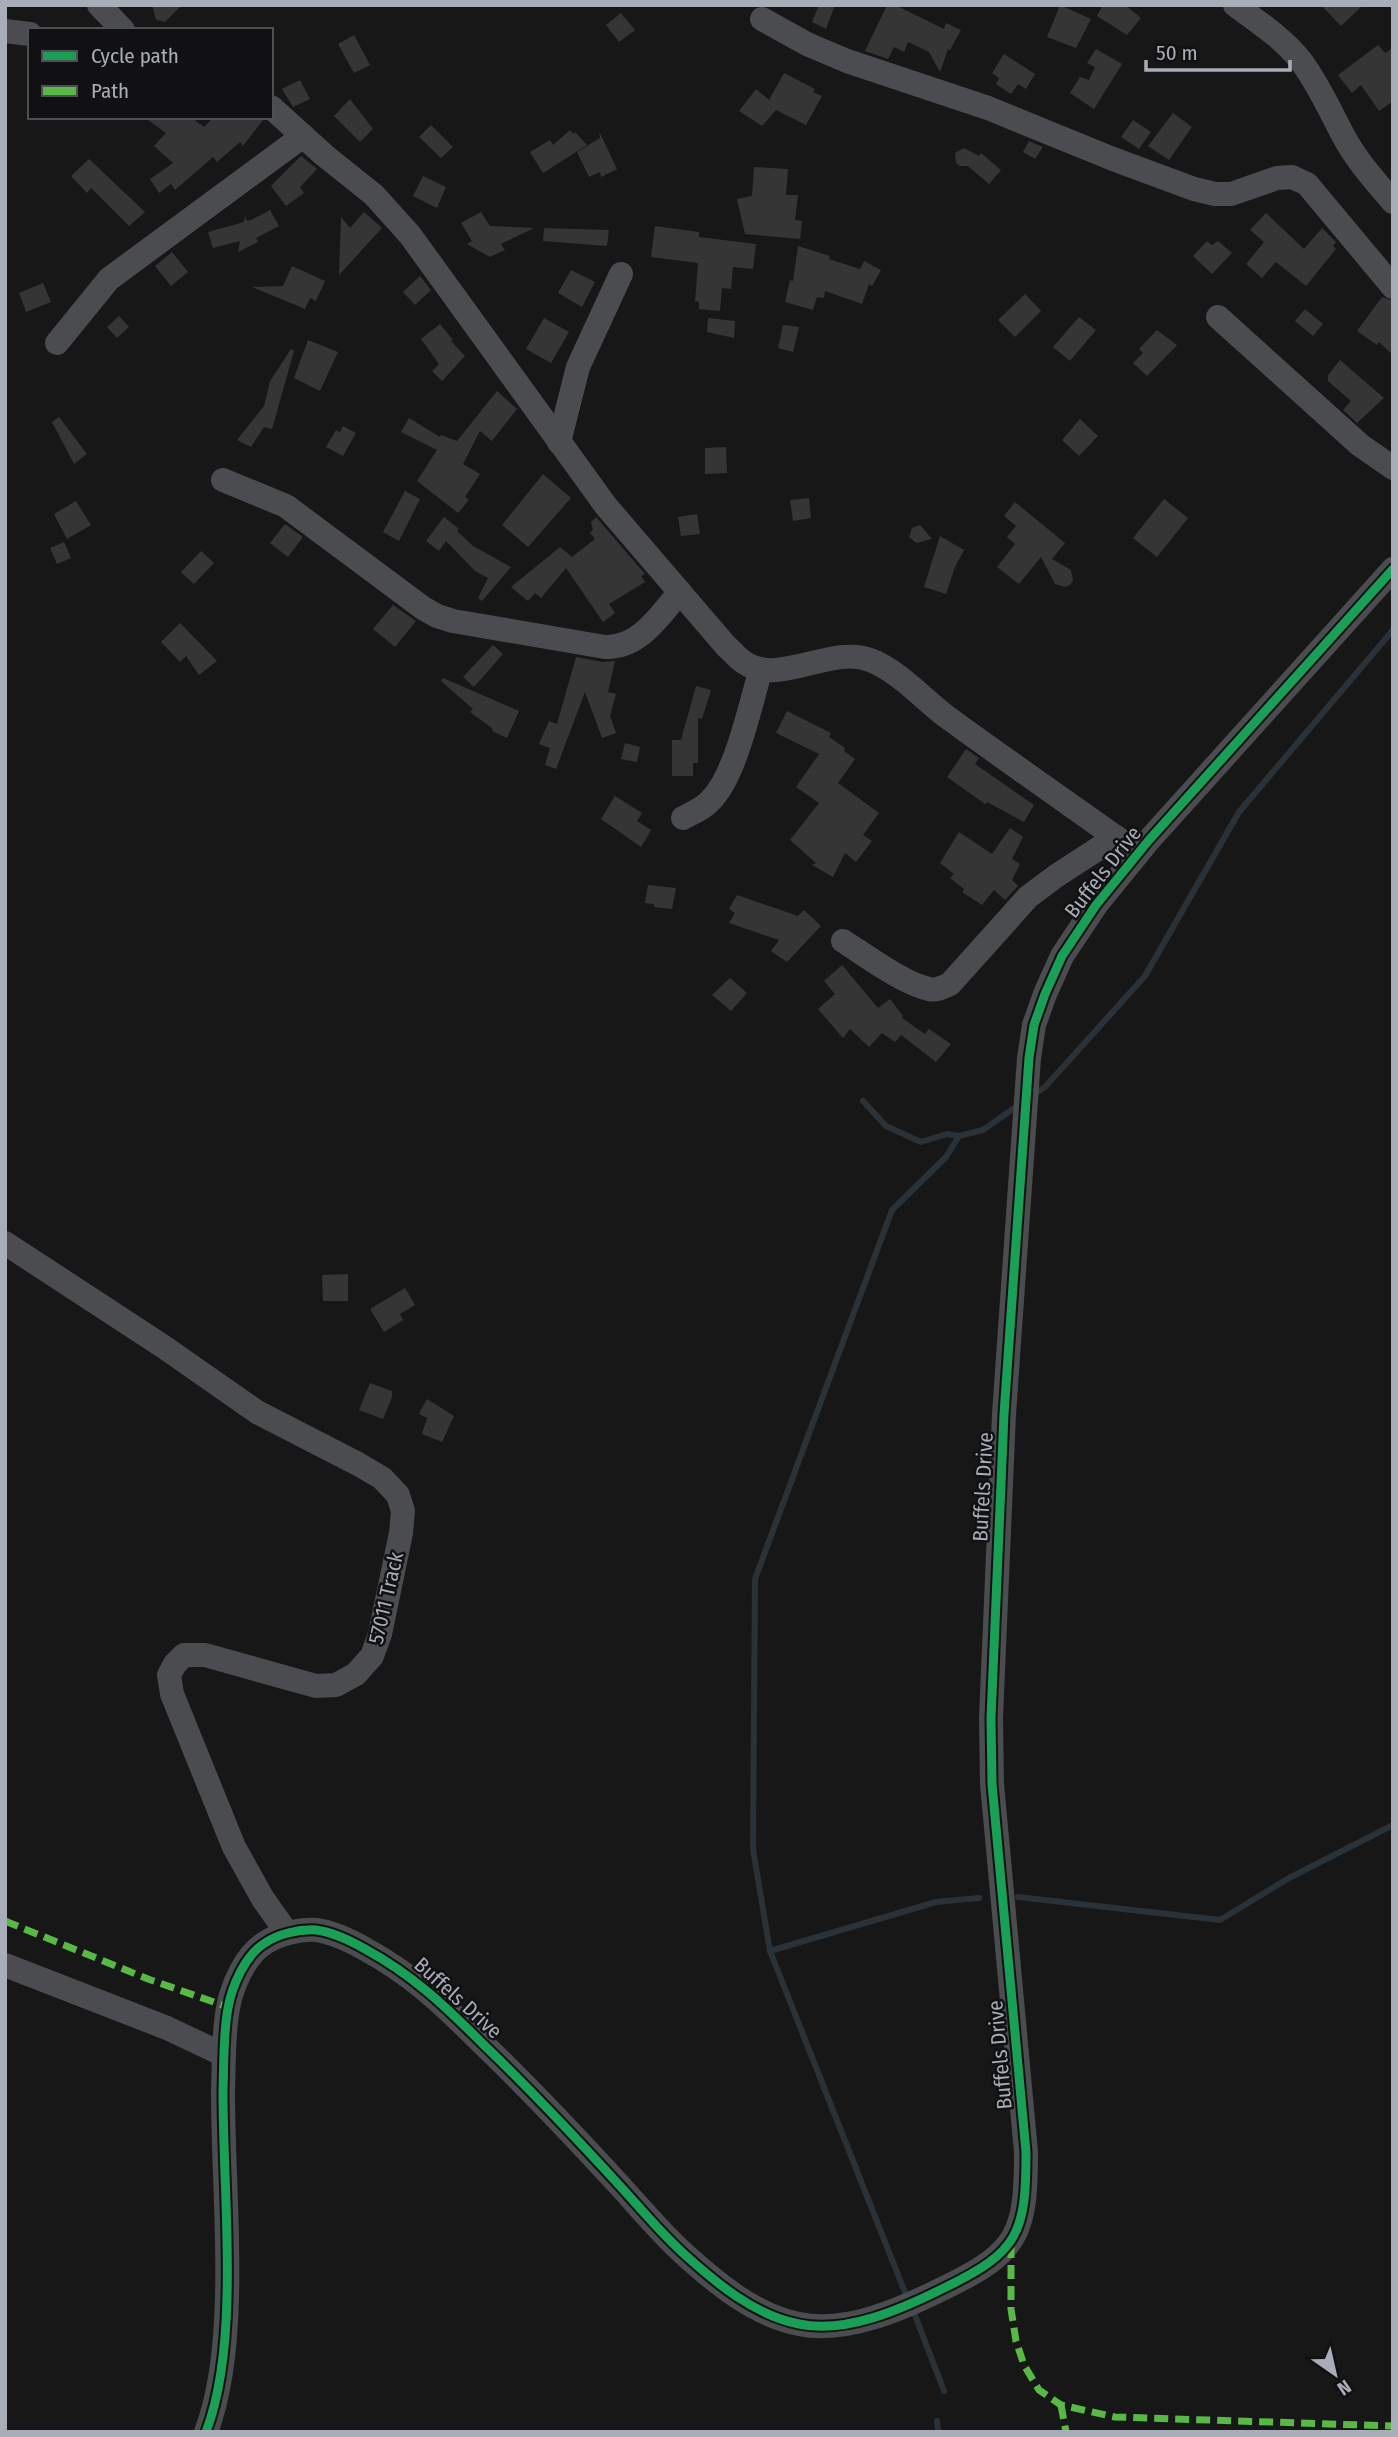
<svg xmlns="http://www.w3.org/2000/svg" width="1398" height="2437" font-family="'Fira Sans Condensed',sans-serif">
	<rect width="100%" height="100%" fill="#171717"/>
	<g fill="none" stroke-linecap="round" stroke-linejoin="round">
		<g stroke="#2a3239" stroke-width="6">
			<path d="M1034,1094l11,-7 100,-111 94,-164 154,-182"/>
			<path d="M863,1101l23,25 35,16 26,-8 12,2"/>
			<path d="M1018,1897l202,23 69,-42 104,-53"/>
			<path d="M770,1951l166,-49 43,-4"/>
			<path d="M908,2300l-138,-349 -17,-102 2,-270 137,-369 54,-53 13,-21 24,-6 37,-26"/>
			<path d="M913,2310l31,81"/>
			<path d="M937,2421l1,11"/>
		</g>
	</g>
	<g fill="#353536">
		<path d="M152,5h30l-17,17 -9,-2z"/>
		<path d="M819,5h16l-9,24 -14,-7z"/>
		<path d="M887,5h8l49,24 2,-6 15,7 -11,20 -2,-1 -8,23 -11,-20 -21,-10 -4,10 -10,-5 -6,12 -23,-8z"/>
		<path d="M1060,5l31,14 -15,29 -29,-11z"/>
		<path d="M1103,5h22l16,13 -14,17 -30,-19z"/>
		<path d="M1321,5h42l-22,21z"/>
		<path d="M621,13l14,17 -16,12 -13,-17z"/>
		<path d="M354,35l16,30 -16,8 -16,-29z"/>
		<path d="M1378,45l7,8 8,-5v53l-14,10 -18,-26 -9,8 -14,-18z"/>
		<path d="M1096,49l26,15 -28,45 -24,-16 10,-16 9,3 6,-13 -8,-4z"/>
		<path d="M1004,54l31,20 -9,15 -8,-5 -7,10 -15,-10 3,-6 -7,-5z"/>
		<path d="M784,73l31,16 -2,3 9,4 -16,29 -30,-15 -14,16 -23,-15 17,-22 13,11z"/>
		<path d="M300,80l10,19 -17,8 -11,-18z"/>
		<path d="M350,99l23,30 -13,13 -26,-26z"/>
		<path d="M1173,113l19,14 -23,33 -21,-14z"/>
		<path d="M144,117h46l14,10 10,-10h46l3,3 -20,26 -3,-4 -23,20 -4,-5 -38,33 -4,-6 -12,9 -9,-14 23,-16 -19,-17 12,-13z"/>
		<path d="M1133,120l18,12 -12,17 -18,-12z"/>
		<path d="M431,125l22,22 -12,11 -22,-21z"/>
		<path d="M570,130l3,4 2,-2 12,13 -44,28 -13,-21 20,-12 3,5z"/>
		<path d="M599,131l18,38 -16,8 -1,-5 -11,5 -12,-25 23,-14z"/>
		<path d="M1029,141l14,6 -8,12 -12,-7z"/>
		<path d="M964,148l15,8 2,-3 20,17 -12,14 -21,-18h-8l-4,-3 -1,-10z"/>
		<path d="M301,156l16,13 -17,18 4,6 -18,13 -15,-20z"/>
		<path d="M89,159l56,53 -16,14 -38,-38 -4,5 -16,-17z"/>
		<path d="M754,167l34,2 -2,26h12l-3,25 7,1 -2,18 -55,-5 -8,-35 15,-3z"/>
		<path d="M423,176l23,11 -9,21 -24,-12z"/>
		<path d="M270,210l9,16 -23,12 2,4 -20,10 2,-11 -27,7 -5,-16 36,-10 1,-6 2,5 4,-1z"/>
		<path d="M364,212l18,16 -43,47 2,-58 9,11z"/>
		<path d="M481,212l9,14 44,2 -33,16 4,6 -15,7 -23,-13 5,-3 -11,-18z"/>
		<path d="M1266,213l38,36 18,-21 14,14 -3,4 3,3 -30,37 -30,-24 -14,16 -16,-14 18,-22 -14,-12z"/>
		<path d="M655,226l44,6v5l57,7 -3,25 -20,-2 -2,22 -9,-1 -2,23 -21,-2v-7l-4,-1 3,-38 -47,-6z"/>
		<path d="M544,228l65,2 -2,16 -64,-5z"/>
		<path d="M1207,241l5,4 6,-4 14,12 -20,21 -19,-18z"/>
		<path d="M798,246l32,10 -1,3 31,10 4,-8 17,9 -9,16 -3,-2 -7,20 -37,-13 -1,7 -7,-1 -4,13 -28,-8 5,-22 3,1z"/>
		<path d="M172,252l16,20 -17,14 -16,-20z"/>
		<path d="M292,266l33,15 -9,20 -6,-3 -5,11 -53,-22 31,-1z"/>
		<path d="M571,270l24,12 -13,25 -24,-14z"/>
		<path d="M420,276l11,14 -16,15 -12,-13z"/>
		<path d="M43,283l8,19 -25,10 -7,-19z"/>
		<path d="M1025,294l16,17 -26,26 -17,-17z"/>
		<path d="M1382,297l11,4v54l-14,-13 -2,3 -20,-14z"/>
		<path d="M1305,309l18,15 -10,12 -18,-15z"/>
		<path d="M119,316l10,11 -12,11 -10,-11z"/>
		<path d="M1079,317l17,13 -26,31 -17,-14z"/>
		<path d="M544,318l25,14 -18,31 -25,-14z"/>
		<path d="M708,318l27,3 -1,17 -27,-6z"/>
		<path d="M440,324l13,16 -2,1 14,15 -23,25 -10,-10 7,-7 -18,-25z"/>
		<path d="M783,325l16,2 -6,25 -15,-4z"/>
		<path d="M1157,330l20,15 -30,31 -14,-13 10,-10 -4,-4z"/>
		<path d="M308,340l30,12 -18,39 -26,-13z"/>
		<path d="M291,349l3,2 -22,78 -8,-2 -13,20 -14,-7 27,-34 6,-25z"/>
		<path d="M1340,360l44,38 -27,25 -14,-13 8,-9 -23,-20v-6z"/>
		<path d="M497,391l20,18 -25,32 -12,-10 -17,33 17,10 -15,23 4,3 -11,13 -41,-32 20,-31 -36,-18 8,-14 31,19 1,-2 16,6z"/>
		<path d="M59,417l28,37 -13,10 -22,-42z"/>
		<path d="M1080,419l18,17 -19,20 -17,-16z"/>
		<path d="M343,426l13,7 -13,23 -17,-9 10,-17 4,2z"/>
		<path d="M726,447l1,26 -22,1v-26z"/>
		<path d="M543,474l28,24 -43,49 -26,-22z"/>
		<path d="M405,491l15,8 -21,42 -16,-9z"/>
		<path d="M809,498l2,20 -18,3 -3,-21z"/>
		<path d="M1164,499l24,19 -31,39 -24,-19z"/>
		<path d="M76,501l15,24 -24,14 -13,-25z"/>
		<path d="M1015,502l50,41 -13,16 19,11 2,10 -3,5 -5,2 -10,-3 -14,-27 -22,27 -22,-17 18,-23 -8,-7 9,-11 -12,-10z"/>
		<path d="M697,514l3,20 -19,2 -3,-19z"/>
		<path d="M444,517l15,12 -2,2 16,15 38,21 -29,34 -4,-3 10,-20 -13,-7 -29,-30 -7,10 -13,-10z"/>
		<path d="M596,517l49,57 -4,2 4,6 -36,22 6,9 -12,9 -37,-54 -25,30 -6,-5 -7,8 -17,-14 49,-40 12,10 23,-18 -5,-6 3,-3 -2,-8z"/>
		<path d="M285,524l18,13 -15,20 -18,-14z"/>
		<path d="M920,525l12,14 -16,4 -7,-6 3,-9z"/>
		<path d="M940,536l24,14 -9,17 -9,27 -22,-7z"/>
		<path d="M64,542l7,16 -14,6 -7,-16z"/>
		<path d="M201,551l13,12 -20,21 -13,-12z"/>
		<path d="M393,605l23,16 -21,26 -22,-18z"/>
		<path d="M180,623l37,38 -18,14 -13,-19 -6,6 -19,-20z"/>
		<path d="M493,645l10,9 -29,33 -11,-10z"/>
		<path d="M576,657l27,5 12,-1 -7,31 8,2 -6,22 6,17 -14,5 -17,-46 -29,77 -11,-4 5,-17 -11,-4 10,-23 8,3z"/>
		<path d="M443,678l76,33 -12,27 -15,-7 1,-2 -23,-17 3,-3 -32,-28z"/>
		<path d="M696,686l15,4 -9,29 -4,-1v45h-5v13h-21v-36h9z"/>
		<path d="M787,711l44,22 -2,4 16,11 -1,3 11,8 -17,24 41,30 -16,22 9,6 -16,21 -11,-9 -12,24 -21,-12 4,-2 -26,-23 29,-37 -23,-16 23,-33 -43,-21z"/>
		<path d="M625,743l15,4 -3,15 -16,-3z"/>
		<path d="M966,749l13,9 -4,6 59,41 -10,17 -37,-20 -2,2 -38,-27z"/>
		<path d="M615,796l27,17 -5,8 14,9 -10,17 -40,-28z"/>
		<path d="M1010,828l13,9 -11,22 8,5 -8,16 6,6 -13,14 -11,-10 -12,15 -20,-13 2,-3 -14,-11 4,-4 -14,-11 19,-31 33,22z"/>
		<path d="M648,885l28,3 -4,21 -18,-2v-3l-9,-1z"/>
		<path d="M737,895l61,21 6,-6 17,16 -34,36 -16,-11 8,-11 -50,-17 6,-10 -6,-4z"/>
		<path d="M842,965l36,43 12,-9 13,17 -1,2 23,16 4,-5 22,15 -15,18 -35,-27 -6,7 -13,-9 -13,14 -19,-18 -7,9 -25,-29 17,-15 -11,-13z"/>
		<path d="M730,978l17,15 -16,18 -19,-16z"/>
		<path d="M348,1274v27h-25l-1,-26z"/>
		<path d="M405,1288l10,17 -15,9 3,6 -19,12 -14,-23z"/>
		<path d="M370,1383l22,8v6l-9,22 -24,-9z"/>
		<path d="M427,1399l27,17 -12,26 -20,-8 5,-16 -8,-4z"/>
	</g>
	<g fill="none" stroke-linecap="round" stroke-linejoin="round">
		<g stroke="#4b4c50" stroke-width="24">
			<path d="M99,5l24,25"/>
			<path d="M1235,5c24,18 48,33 66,56 18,24 29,50 43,76 13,24 31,44 49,65"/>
			<path d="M762,19l45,25 40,17 141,47 125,51 81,30 21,5h16l46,-16 15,-1 15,7 86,103"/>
			<path d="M5,31l25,3"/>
			<path d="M271,107l53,48 50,40 36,40 196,271 120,140c6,5 12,13 19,17 34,23 87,-18 125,-3 29,11 53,39 77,57 63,46 128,91 191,136"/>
			<path d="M1218,317l142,128 33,23"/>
			<path d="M57,343l52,-64 194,-143"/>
			<path d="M559,442l19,-75 43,-93"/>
			<path d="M223,480l63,26 137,102 14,8 16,5 152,26c35,1 54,-31 75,-55"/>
			<path d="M683,818c9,-5 20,-9 27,-17 26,-25 40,-96 51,-132"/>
			<path d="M843,941c22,14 61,43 86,48 8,2 14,-2 21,-5l78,-87 28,-21 60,-39"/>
			<path d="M5,1243l159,104 93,65 101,52 24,14 16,17 5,16 -2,22 -21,101 -8,22 -16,18 -20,11 -20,1 -111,-31h-21l-9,9 -6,11 3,19 62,153 29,52 24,34"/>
			<path d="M5,1965l162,63 57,27"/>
			<path d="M206,2432c16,-42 20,-91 21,-135 2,-69 -4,-137 -4,-206 1,-27 0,-56 5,-83 4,-22 17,-53 37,-65 13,-9 34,-14 51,-13 16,2 35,11 49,19 48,26 80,57 118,95 48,46 93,94 138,143 20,22 40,46 62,66 33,30 71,62 116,71 47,10 103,-15 145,-36 75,-36 82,-55 82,-136l-34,-368 -1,-66 13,-304 25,-356 5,-33 11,-31 17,-38 34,-51 53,-65 244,-271"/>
		</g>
		<g stroke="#58b947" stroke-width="7" stroke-dasharray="14 7" stroke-linecap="butt">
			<path d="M5,1921l143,58 80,28"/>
			<path d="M1011,2244v65l5,32 8,24 15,25 22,15 54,12 278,9"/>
			<path d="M1061,2405l5,27"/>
		</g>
		<defs>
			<path id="cycleway" d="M206,2432c16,-42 20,-91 21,-135 2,-69 -4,-137 -4,-206 1,-27 0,-56 5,-83 4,-22 17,-53 37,-65 13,-9 34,-14 51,-13 16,2 35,11 49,19 48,26 80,57 118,95 48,46 93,94 138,143 20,22 40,46 62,66 33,30 71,62 116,71 47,10 103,-15 145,-36 75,-36 82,-55 82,-136l-34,-368 -1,-66 13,-304 25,-356 5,-33 11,-31 17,-38 34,-51 53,-65 244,-271"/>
		</defs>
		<use href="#cycleway" stroke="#111113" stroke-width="13"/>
		<use href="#cycleway" stroke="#1a9f57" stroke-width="9"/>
	</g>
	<g text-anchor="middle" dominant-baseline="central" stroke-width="5" stroke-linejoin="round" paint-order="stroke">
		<g font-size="21" fill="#a8adb8" stroke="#111113">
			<text transform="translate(1103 872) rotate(-52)">Buffels Drive</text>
			<text transform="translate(983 1487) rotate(-87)">Buffels Drive</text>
			<text transform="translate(386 1598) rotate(-77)">57011 Track</text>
			<text transform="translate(458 1998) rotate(42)">Buffels Drive</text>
			<text transform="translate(1000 2055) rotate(-95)">Buffels Drive</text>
		</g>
	</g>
	<rect width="1398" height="2437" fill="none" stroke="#a8adb8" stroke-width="14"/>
	<rect x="28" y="28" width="245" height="91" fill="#111113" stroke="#4d4f55" stroke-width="2"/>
	<rect x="42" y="51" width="35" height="10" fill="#1a9f57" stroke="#4d4f55" stroke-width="2"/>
	<text x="91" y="63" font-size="21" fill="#a8adb8">Cycle path</text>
	<rect x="42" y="86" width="35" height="10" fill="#58b947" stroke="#4d4f55" stroke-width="2"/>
	<text x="91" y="98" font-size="21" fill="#a8adb8">Path</text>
	<g transform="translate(1335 2374) rotate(146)" stroke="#111113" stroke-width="5" paint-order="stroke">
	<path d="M0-5L12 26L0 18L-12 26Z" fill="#a8adb8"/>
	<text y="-10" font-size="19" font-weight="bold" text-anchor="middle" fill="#a8adb8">N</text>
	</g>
	<path d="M1146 60v10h144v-10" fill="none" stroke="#a8adb8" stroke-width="3.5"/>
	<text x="1156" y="60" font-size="21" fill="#a8adb8" stroke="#111113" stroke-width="5" paint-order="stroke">50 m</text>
</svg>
